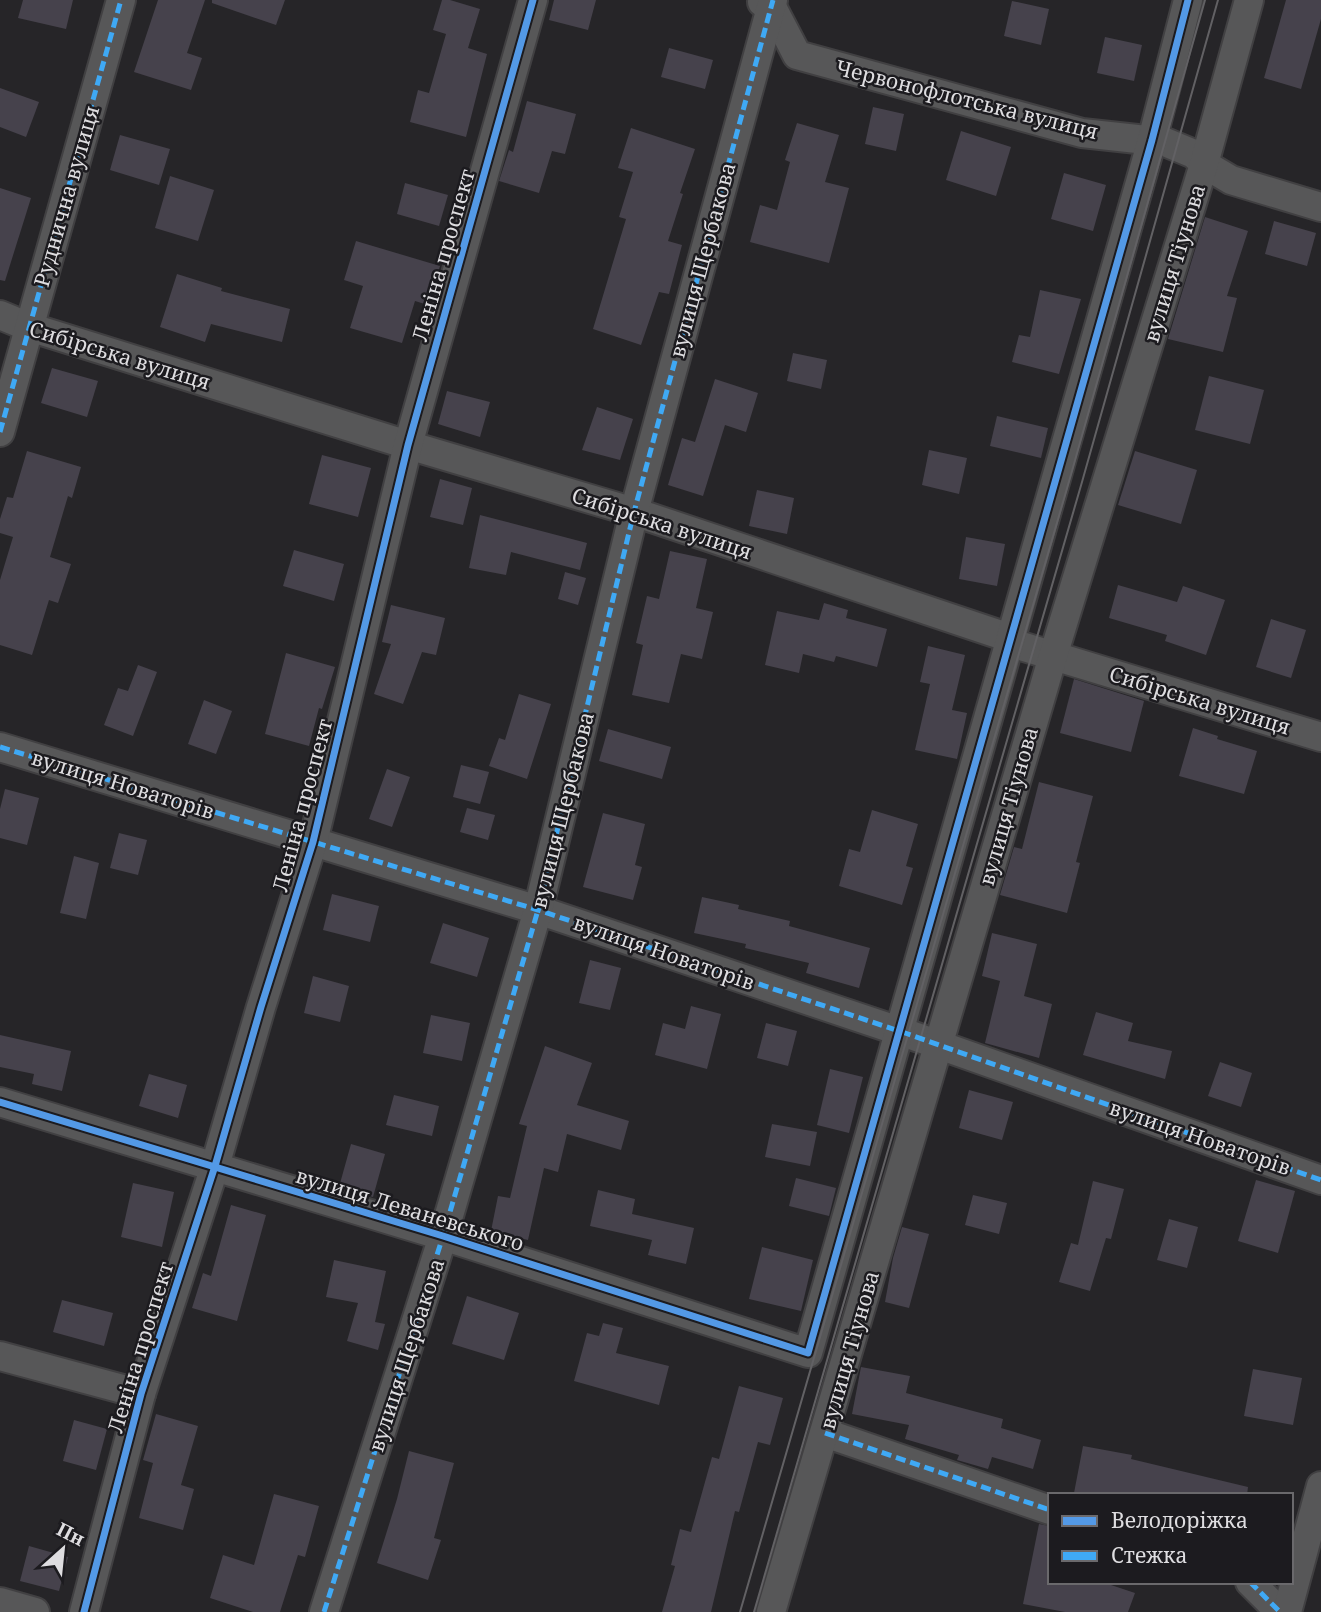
<svg xmlns="http://www.w3.org/2000/svg" width="1321" height="1612" font-family="'Noto Serif',serif">
	<rect width="100%" height="100%" fill="#262528"/>
	<g fill="#46424c">
		<path d="M23,0h50l-7,29 -48,-11z"/>
		<path d="M158,0h47l-18,53 15,5 -11,32 -57,-18z"/>
		<path d="M212,0h73l-9,25 -64,-22z"/>
		<path d="M442,0h8l30,9 -12,39 19,6 -21,83 -56,-15 8,-32 11,3 17,-59 -13,-4z"/>
		<path d="M554,0h42l-8,30 -39,-10z"/>
		<path d="M1286,0h35v19l-20,70 -37,-11z"/>
		<path d="M1012,1l37,8 -8,36 -37,-9z"/>
		<path d="M1105,37l37,8 -8,36 -37,-8z"/>
		<path d="M669,48l44,12 -8,29 -44,-12z"/>
		<path d="M0,88l39,14 -13,35 -26,-10z"/>
		<path d="M527,101l49,13 -11,40 -13,-3 -13,42 -40,-12 10,-31 4,2z"/>
		<path d="M873,107l31,7 -8,37 -31,-7z"/>
		<path d="M797,123l42,12 -14,47 24,6 -20,75 -79,-21 10,-37 17,5 13,-48 -5,-2z"/>
		<path d="M631,128l64,21 -15,44 3,1 -15,47 14,4 -13,49 -10,-2 -18,53 -48,-16 33,-110 -7,-2 14,-45 -15,-4z"/>
		<path d="M961,131l50,16 -15,49 -50,-16z"/>
		<path d="M120,135l50,14 -11,36 -49,-15z"/>
		<path d="M1064,173l42,12 -13,46 -42,-12z"/>
		<path d="M170,176l44,14 -16,51 -43,-13z"/>
		<path d="M405,183l43,12 -9,31 -42,-12z"/>
		<path d="M0,188l31,10 -26,83 -5,-1z"/>
		<path d="M1205,217l43,14 -21,65 10,2 -14,54 -55,-13z"/>
		<path d="M1274,221l42,12 -9,33 -42,-12z"/>
		<path d="M356,241l84,25 -12,39 -13,-4 -13,42 -52,-15 13,-42 -19,-6z"/>
		<path d="M177,274l45,14 -1,3 69,18 -8,33 -71,-18 -6,18 -45,-15z"/>
		<path d="M1040,290l41,9 -22,75 -47,-12 7,-27 11,2z"/>
		<path d="M793,353l34,7 -6,29 -34,-8z"/>
		<path d="M52,368l46,13 -11,36 -46,-14z"/>
		<path d="M1209,376l55,14 -14,54 -55,-14z"/>
		<path d="M715,379l43,14 -12,39 -21,-7 -22,71 -35,-11 14,-47 13,4z"/>
		<path d="M447,391l43,11 -10,35 -42,-13z"/>
		<path d="M597,407l36,12 -13,41 -38,-10z"/>
		<path d="M997,416l51,12 -7,30 -51,-12z"/>
		<path d="M929,450l38,8 -8,36 -37,-9z"/>
		<path d="M27,451l54,16 -9,31 -4,-2 -18,61 21,7 -13,39 -9,-3 -17,55 -32,-10v-65l13,-43 -13,-4v-14l7,-22 6,1z"/>
		<path d="M1135,451l62,19 -16,54 -63,-19z"/>
		<path d="M322,455l49,13 -13,49 -49,-13z"/>
		<path d="M440,479l32,9 -9,37 -33,-8z"/>
		<path d="M757,490l37,8 -7,36 -38,-8z"/>
		<path d="M480,515l107,28 -7,27 -69,-18 -5,23 -37,-7z"/>
		<path d="M966,537l39,7 -8,42 -38,-7z"/>
		<path d="M294,550l50,14 -10,37 -51,-15z"/>
		<path d="M670,551l37,8 -11,49 17,4 -11,47 -21,-5 -12,49 -37,-8 11,-50 -7,-2 11,-47 12,3z"/>
		<path d="M565,572l21,6 -8,27 -20,-6z"/>
		<path d="M1118,585l59,17 6,-16 42,14 -19,55 -41,-14 2,-6 -58,-17z"/>
		<path d="M824,603l24,7 -2,8 41,11 -10,38 -41,-11 -2,6 -31,-8 -4,19 -34,-8 12,-54 42,9z"/>
		<path d="M391,605l54,13 -9,37 -14,-3 -19,52 -29,-10 17,-50 -9,-2z"/>
		<path d="M1271,619l35,11 -15,48 -35,-11z"/>
		<path d="M928,646l37,9 -13,55 15,3 -10,46 -42,-9 15,-66 -10,-2z"/>
		<path d="M286,653l49,14 -13,42 -3,-1 -10,38 -44,-12z"/>
		<path d="M138,665l19,7 -24,64 -29,-11 14,-37 10,3z"/>
		<path d="M1074,679l70,22 -13,51 -71,-19z"/>
		<path d="M519,694l32,10 -24,75 -38,-13 10,-28 6,2z"/>
		<path d="M204,700l28,11 -16,43 -28,-10z"/>
		<path d="M1193,728l25,8 -1,3 40,12 -13,43 -65,-18z"/>
		<path d="M608,729l63,18 -9,32 -63,-18z"/>
		<path d="M461,765l28,7 -9,32 -27,-7z"/>
		<path d="M387,769l23,8 -18,50 -23,-8z"/>
		<path d="M1039,782l54,14 -17,66 4,1 -13,50 -67,-18 14,-48 8,2z"/>
		<path d="M5,789l34,9 -12,47 -27,-7v-29z"/>
		<path d="M467,808l28,7 -7,25 -28,-8z"/>
		<path d="M872,810l46,14 -12,42 7,2 -11,37 -63,-19 10,-37 11,3z"/>
		<path d="M603,813l42,11 -10,41 7,2 -9,33 -50,-13z"/>
		<path d="M119,833l28,7 -9,35 -28,-7z"/>
		<path d="M74,856l25,7 -13,56 -26,-6z"/>
		<path d="M332,894l47,12 -9,36 -47,-12z"/>
		<path d="M702,897l37,8 -1,4 52,12 -1,5 81,22 -11,40 -53,-15 3,-10 -64,-15 1,-4 -52,-11z"/>
		<path d="M443,923l46,15 -12,39 -47,-14z"/>
		<path d="M992,933l45,11 -13,52 28,8 -13,54 -54,-15 15,-62 -18,-5z"/>
		<path d="M590,960l31,8 -11,42 -31,-7z"/>
		<path d="M313,976l36,10 -9,36 -36,-9z"/>
		<path d="M691,1006l30,8 -14,55 -52,-14 8,-32 22,6z"/>
		<path d="M1096,1012l37,11 -5,18 44,10 -7,28 -82,-24z"/>
		<path d="M431,1015l39,8 -8,38 -39,-8z"/>
		<path d="M766,1023l31,8 -9,35 -31,-8z"/>
		<path d="M0,1035l71,16 -9,40 -30,-7 2,-10 -34,-7z"/>
		<path d="M545,1046l47,17 -15,42 52,16 -8,29 -54,-16 -9,38 -14,-4 -16,72 -37,-9 7,-35 12,2 17,-72 -8,-2z"/>
		<path d="M1220,1062l32,11 -11,34 -33,-11z"/>
		<path d="M830,1069l33,8 -14,56 -32,-8z"/>
		<path d="M149,1074l38,11 -9,33 -39,-12z"/>
		<path d="M969,1090l44,12 -11,38 -43,-12z"/>
		<path d="M394,1095l45,11 -7,30 -46,-11z"/>
		<path d="M772,1124l45,8 -7,34 -45,-9z"/>
		<path d="M351,1144l34,10 -12,43 -34,-10z"/>
		<path d="M796,1178l40,10 -7,28 -40,-10z"/>
		<path d="M1256,1180l39,11 -17,62 -40,-12z"/>
		<path d="M1093,1181l31,8 -13,50 -5,-1 -16,53 -31,-9 12,-39 7,2z"/>
		<path d="M133,1183l41,9 -12,55 -41,-10z"/>
		<path d="M598,1190l37,9 -3,15 62,14 -8,36 -38,-9 4,-15 -62,-14z"/>
		<path d="M973,1195l34,8 -8,31 -34,-9z"/>
		<path d="M231,1205l35,10 -29,106 -45,-13 11,-35 8,3z"/>
		<path d="M1169,1219l29,8 -11,41 -30,-8z"/>
		<path d="M902,1227l27,7 -20,74 -24,-6 8,-44z"/>
		<path d="M762,1247l51,13 -12,51 -52,-12z"/>
		<path d="M334,1260l52,11 -11,51 10,2 -7,26 -31,-9 11,-38 -32,-6z"/>
		<path d="M467,1296l52,17 -15,47 -52,-16z"/>
		<path d="M62,1300l51,13 -9,33 -51,-14z"/>
		<path d="M603,1323l20,5 -7,25 53,13 -10,39 -85,-24 13,-48 12,3z"/>
		<path d="M861,1367l49,9 -4,17 97,26 -2,9 40,12 -8,29 -41,-12 -4,12 -31,-9 2,-5 -54,-16 4,-14 -57,-11z"/>
		<path d="M1253,1369l49,9 -9,47 -49,-9z"/>
		<path d="M739,1386l44,12 -13,47 -12,-3 -19,70 -4,-1 -24,101h-49l13,-46 -4,-1 9,-36 11,3 21,-75 7,2z"/>
		<path d="M156,1414l42,12 -17,59 13,4 -11,41 -44,-12 14,-55 -10,-3z"/>
		<path d="M74,1420l33,9 -11,41 -33,-9z"/>
		<path d="M1083,1446l49,9 -1,4 117,28 -1,8h-162l-11,-2z"/>
		<path d="M409,1451l45,12 -20,75 7,2 -13,40 -51,-17 20,-64z"/>
		<path d="M274,1494l45,12 -14,51 -7,-2 -18,57h-27l-43,-14 13,-43 31,10z"/>
		<path d="M1039,1524l11,2v56h52l33,11 -7,19h-63l-42,-8z"/>
		<path d="M29,1546l39,11 -9,34 -39,-10z"/>
	</g>
	<g fill="none" stroke-linecap="round" stroke-linejoin="round">
		<defs>
			<g id="street">
				<path d="M762,2l9,3 26,50 285,78 83,9 29,12 10,10 27,16 90,27"/>
				<path d="M0,315l29,12 379,118 226,67 376,126 11,8 300,91"/>
				<path d="M0,432l121,-432"/>
				<path d="M0,747l538,163 370,124 413,146"/>
				<path d="M0,1102l443,134 365,117 344,-1213 36,-140"/>
				<path d="M0,1356l141,38"/>
				<path d="M825,1433l225,77"/>
				<path d="M1250,1582l30,30"/>
				<path d="M0,1602l35,10"/>
				<path d="M84,1612l57,-218 74,-228 46,-159 52,-165 95,-397 125,-445"/>
				<path d="M324,1612l119,-376 95,-326 96,-398 139,-512"/>
				<path d="M771,1612l282,-956 151,-492 45,-164"/>
				<path d="M1287,1612l34,-126"/>
			</g>
		</defs>
		<use href="#street" stroke="#414042" stroke-width="32"/>
		<use href="#street" stroke="#575758" stroke-width="28"/>
		<g stroke="#626164" stroke-width="2">
			<path d="M740,1612l330,-1134 135,-478"/>
			<path d="M754,1612l328,-1130 136,-482"/>
		</g>
		<g stroke="#3fa9f5" stroke-width="5" stroke-dasharray="10 5" stroke-linecap="butt">
			<path d="M0,432l121,-432"/>
			<path d="M0,747l538,163 370,124 413,146"/>
			<path d="M825,1433l225,77"/>
			<path d="M1250,1582l30,30"/>
			<path d="M324,1612l119,-376 95,-326 96,-398 139,-512"/>
		</g>
		<defs>
			<g id="cycleway">
				<path d="M0,1102l443,134 365,117 344,-1213 36,-140"/>
				<path d="M84,1612l57,-218 74,-228 46,-159 52,-165 95,-397 125,-445"/>
			</g>
		</defs>
		<use href="#cycleway" stroke="#1c1b1f" stroke-width="11"/>
		<use href="#cycleway" stroke="#5399e6" stroke-width="7"/>
	</g>
	<g text-anchor="middle" dominant-baseline="central" stroke-width="5" stroke-linejoin="round" paint-order="stroke">
		<g font-size="21" fill="#dedde0" stroke="#1c1b1f">
			<text transform="translate(967 99) rotate(14)">Червонофлотська вулиця</text>
			<text transform="translate(66 196) rotate(-74)">Руднична вулиця</text>
			<text transform="translate(443 255) rotate(-74)">Леніна проспект</text>
			<text transform="translate(702 260) rotate(-75)">вулиця Щербакова</text>
			<text transform="translate(1174 263) rotate(-73)">вулиця Тіунова</text>
			<text transform="translate(120 355) rotate(17)">Сибірська вулиця</text>
			<text transform="translate(662 523) rotate(18)">Сибірська вулиця</text>
			<text transform="translate(1200 700) rotate(17)">Сибірська вулиця</text>
			<text transform="translate(123 784) rotate(17)">вулиця Новаторів</text>
			<text transform="translate(302 805) rotate(-75)">Леніна проспект</text>
			<text transform="translate(1008 806) rotate(-74)">вулиця Тіунова</text>
			<text transform="translate(562 810) rotate(-76)">вулиця Щербакова</text>
			<text transform="translate(664 952) rotate(19)">вулиця Новаторів</text>
			<text transform="translate(1200 1137) rotate(19)">вулиця Новаторів</text>
			<text transform="translate(410 1209) rotate(17)">вулиця Леваневського</text>
			<text transform="translate(140 1347) rotate(-73)">Леніна проспект</text>
			<text transform="translate(849 1350) rotate(-74)">вулиця Тіунова</text>
			<text transform="translate(406 1355) rotate(-72)">вулиця Щербакова</text>
		</g>
	</g>
	<rect x="1048" y="1493" width="245" height="91" fill="#1c1b1f" stroke="#6a696c" stroke-width="2"/>
	<rect x="1062" y="1516" width="35" height="10" fill="#5399e6" stroke="#6a696c" stroke-width="2"/>
	<text x="1111" y="1528" font-size="21" fill="#dedde0">Велодоріжка</text>
	<rect x="1062" y="1551" width="35" height="10" fill="#3fa9f5" stroke="#6a696c" stroke-width="2"/>
	<text x="1111" y="1563" font-size="21" fill="#dedde0">Стежка</text>
	<g transform="translate(63 1549) rotate(27)" stroke="#1c1b1f" stroke-width="5" paint-order="stroke">
	<path d="M0-5L12 26L0 18L-12 26Z" fill="#dedde0"/>
	<text y="-10" font-size="19" font-weight="bold" text-anchor="middle" fill="#dedde0">Пн</text>
	</g>
</svg>
